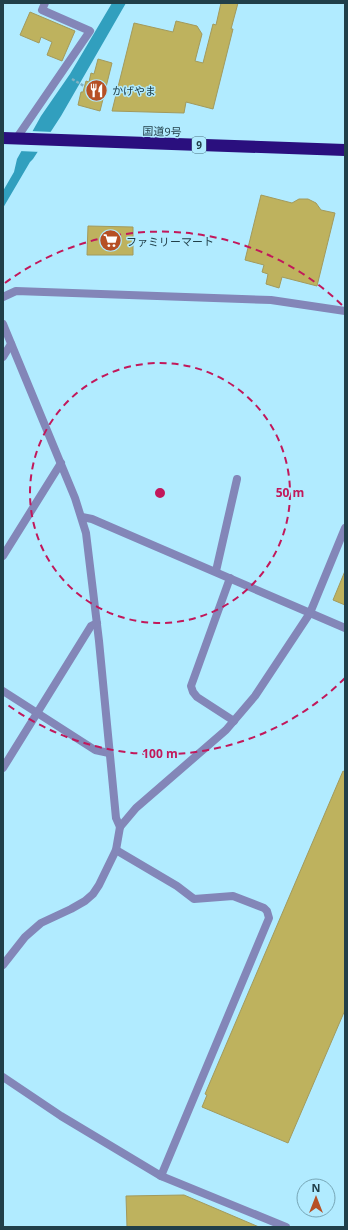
<svg xmlns="http://www.w3.org/2000/svg" width="348" height="1230" font-family="'Open Sans','Noto Sans JP',sans-serif">
	<rect width="100%" height="100%" fill="#b1ebff"/>
	<path fill="#319fbe" d="M112,3h14l-65,113 -28,43 -3,3 -27,46v-17l11,-19 3,-13 24,-43 29,-42z"/>
	<path fill="#b1ebff" d="M30,131l23,1 -12,20 -22,-1z"/>
	<g fill="#beb25e" stroke="#a29a5d">
		<path d="M221,3h17l-7,26h2l-20,80 -27,-7 -2,11 -72,-2 22,-88 39,9 3,-11 21,5 5,8 -7,27 8,2 10,-39 3,1z"/>
		<path d="M30,12l45,19 -13,30 -15,-6 5,-13 -11,-5 -2,6 -19,-8z"/>
		<path d="M98,59l14,4 -12,48 -22,-6 3,-13h2l3,-11 3,1 2,-9 3,1z"/>
		<path d="M261,195l31,8 7,-4h9l8,4 5,7 14,3 -18,73 -35,-9 -3,11 -13,-4 2,-10 -6,-2 2,-7 -19,-5z"/>
		<path d="M88,226l45,1v28h-46z"/>
		<path d="M345,571v34l-12,-5z"/>
		<path d="M343,771l2,1v238l-57,133 -86,-36 5,-12 -2,-1z"/>
		<path d="M184,1195l75,32h-132l-1,-31z"/>
	</g>
	<g fill="none" stroke-linecap="round" stroke-linejoin="round">
		<path stroke="#81b2c3" stroke-width="2.5" stroke-dasharray="3 2" stroke-linecap="butt" d="M72,79l12,7"/>
		<g stroke="#8386b8" stroke-width="8">
			<path d="M16,139l74,-108 -48,-21 3,-7"/>
			<path d="M3,297l13,-6 255,9 74,11"/>
			<path d="M230,578l-39,108 2,6 4,5 37,24"/>
		</g>
		<g stroke="#8386b8" stroke-width="8">
			<path d="M3,324l72,174 11,35 13,108 17,177 4,9"/>
			<path d="M3,357l8,-13"/>
			<path d="M82,517l10,2 253,109"/>
			<path d="M3,556l58,-93"/>
			<path d="M216,571l21,-92"/>
			<path d="M3,691l92,59 14,3"/>
			<path d="M3,768l88,-142 6,-3"/>
			<path d="M116,850l61,36 17,13 39,-3 31,12 3,3 2,7 -108,258"/>
			<path d="M3,965l22,-28 16,-14 30,-14 14,-8 8,-7 6,-9 17,-35 4,-23 16,-19 90,-78 29,-34 55,-83 35,-85"/>
			<path d="M3,1077l58,39 100,60 125,51"/>
		</g>
		<path stroke="#2a0f7e" stroke-width="12" d="M3,138l342,12"/>
	</g>
	<g fill="none" stroke="#c2185b" stroke-width="2" stroke-dasharray="7 5">
		<circle cx="160" cy="493" r="130"/>
		<path d="M345 678A261 261 0 0 1 5 703M5 283A261 261 0 0 1 345 308"/>
	</g>
	<defs>
		<symbol id="restaurant-disc" viewBox="-11 -11 22 22"><circle r="9.5" fill="#b65025" stroke="#b1ebff"/><path d="M-5-6h1v4h1v-4h1v4h1v-4h1v5L-1.5 .5V6h-2V.5L-5-1ZM5-6V6H3V1.5H1.5Q1.5-4 5-6Z" fill="#fff"/></symbol>
		<symbol id="supermarket-disc" viewBox="-11 -11 22 22"><circle r="9.5" fill="#b65025" stroke="#b1ebff"/><path d="M-6-5.5h2.5l.6 2H6L4.5 2H-2.5L-4.4-4H-6ZM-1.5 3.2a1.3 1.3 0 1 0 .1 0ZM3 3.2a1.3 1.3 0 1 0 .1 0Z" fill="#fff"/></symbol>
	</defs>
	<g fill-rule="evenodd">
		<use href="#restaurant-disc" x="84" y="78" width="25" height="25"/>
		<use href="#supermarket-disc" x="98" y="228" width="25" height="25"/>
	</g>
	<g text-anchor="middle" dominant-baseline="central" stroke-width="3" stroke-linejoin="round" paint-order="stroke">
		<rect fill="#b1ebff" stroke="#4c7380" stroke-width="1" x="192" y="137" width="14" height="16" rx="3"/>
		<g font-size="10" font-weight="bold" fill="#213f49">
			<text x="199" y="145">9</text>
		</g>
		<g font-size="11" fill="#213f49" stroke="#b1ebff" text-anchor="start">
			<text x="112" y="90">かげやま</text>
			<text x="126" y="241">ファミリーマート</text>
		</g>
		<g font-size="11" fill="#213f49" stroke="#b1ebff">
			<text transform="translate(162 131) rotate(2)">国道9号</text>
		</g>
	</g>
	<circle cx="160" cy="493" r="6" fill="#c2185b" stroke="#b1ebff" stroke-width="2"/>
	<g font-size="12" text-anchor="middle" font-weight="bold" fill="#c2185b" stroke="#b1ebff" stroke-width="3" stroke-linejoin="round" paint-order="stroke">
		<text x="290" y="497">50 m</text>
		<text x="160" y="758">100 m</text>
	</g>
	<rect width="348" height="1230" fill="none" stroke="#213f49" stroke-width="8"/>
	<g transform="translate(316 1198)"><circle r="19" fill="#b1ebff" stroke="#77a6b6"/>
	<path d="M0-3L7 15L0 10L-7 15Z" fill="#b65025"/>
	<text y="-6" font-size="11" font-weight="bold" text-anchor="middle" fill="#213f49">N</text>
	</g>
</svg>
